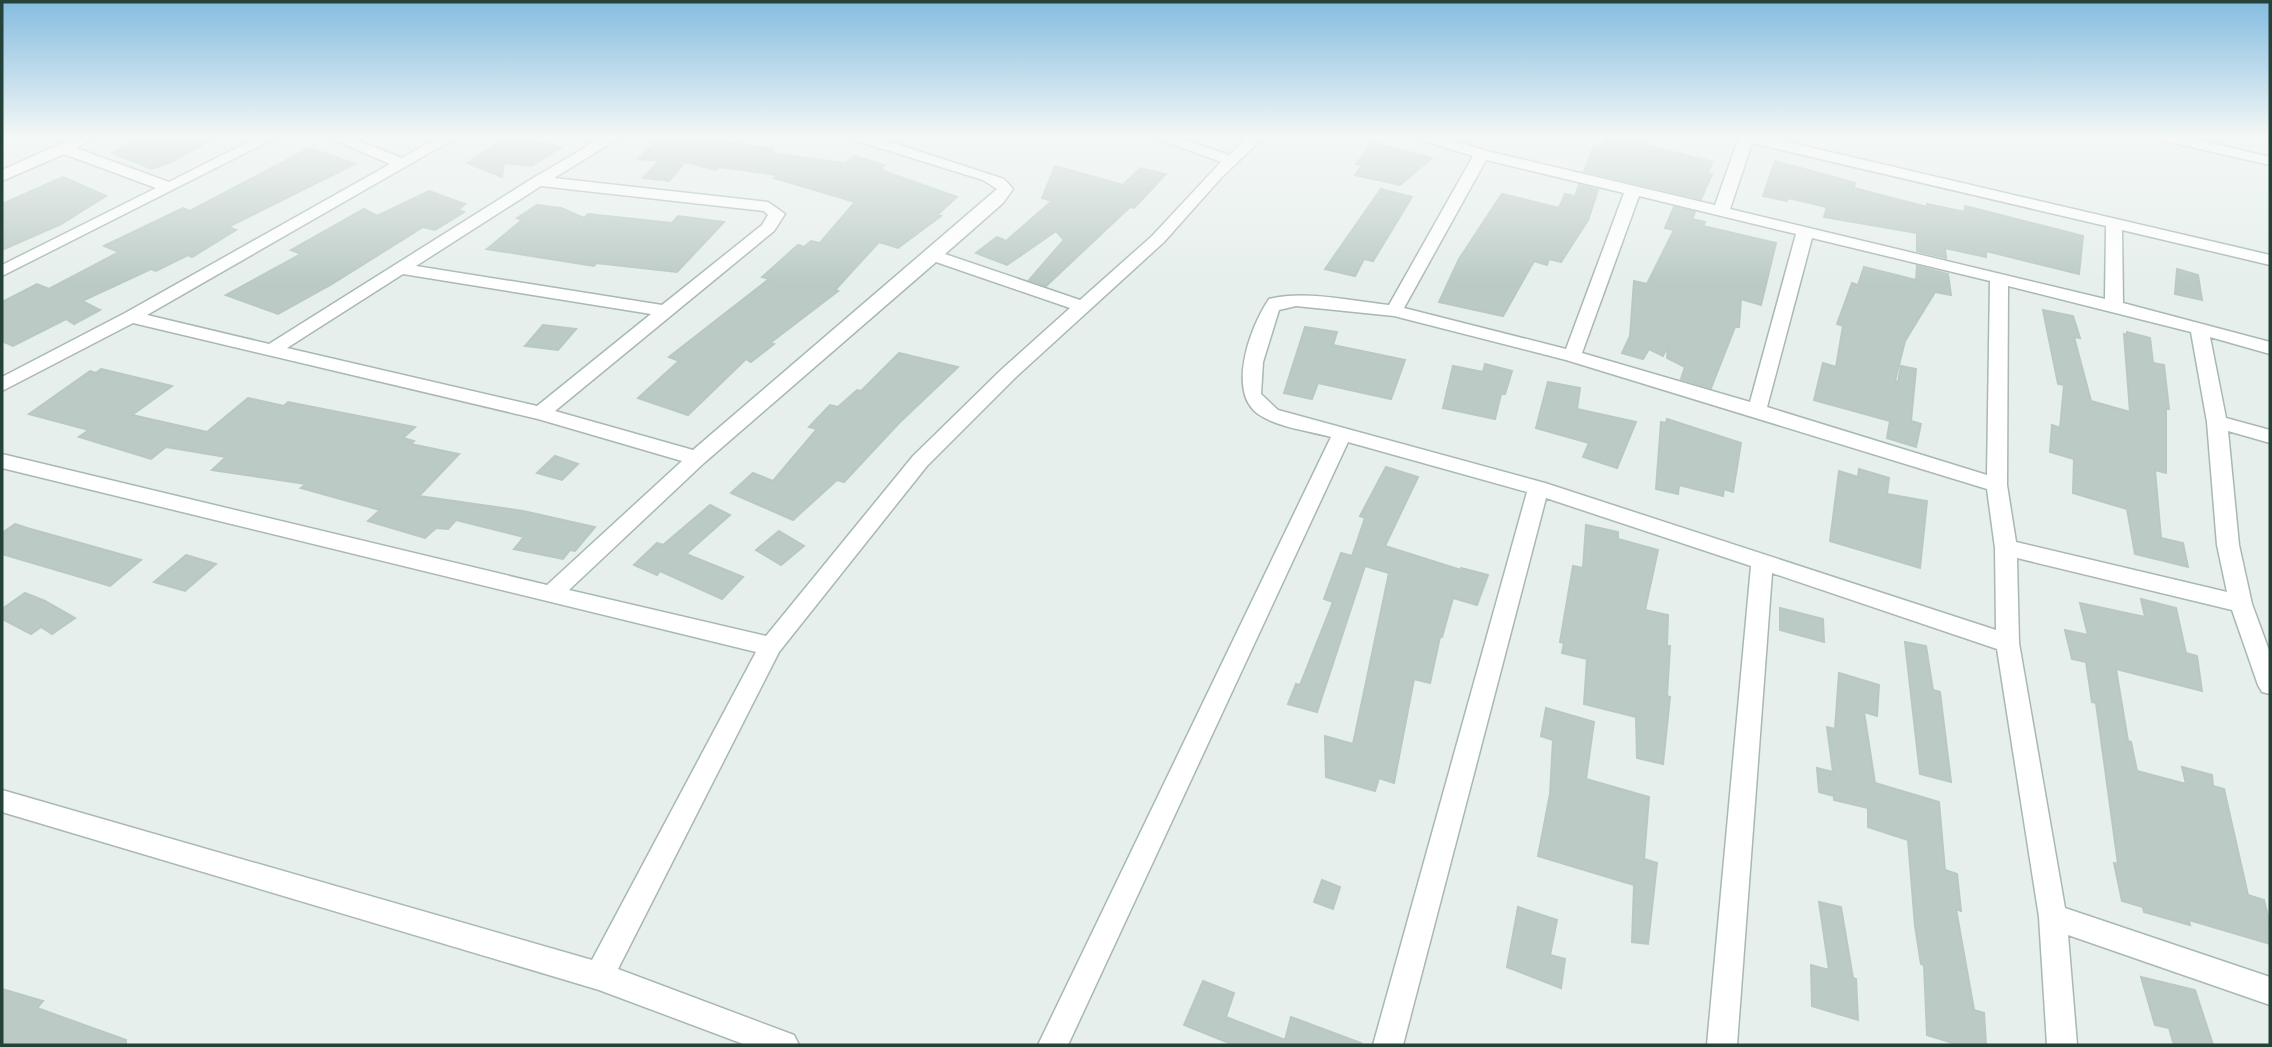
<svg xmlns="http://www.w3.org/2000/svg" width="2272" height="1047" font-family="Montserrat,sans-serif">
	<rect width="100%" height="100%" fill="#e6efeb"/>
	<g fill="#bbcac4" stroke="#b8c9c2" stroke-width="2">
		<path d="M146,137h70l-45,25 -19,7 -40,-16z"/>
		<path d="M508,137h10l43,11 -29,18 -28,-3 -2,14 -35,-14z"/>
		<path d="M660,137h30l83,12 -3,4 75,10 9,-7 31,9 -5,4 9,4 68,24 -20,18 4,1 -43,32 -19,-6 -44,48 3,1 -68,52 4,1 -23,18 -5,-3 -58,56 -50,-17 41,-37 -10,-4 100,-78 -7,-2 36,-32 6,2 7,-6 9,2 35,-41 -81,-24 2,-3 -56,-8 -4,3 -31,-8 -16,19 -26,-3 16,-17 -21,-2z"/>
		<path d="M1609,137h35l-6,6 75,19 -6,11 5,1 -11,25 -117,-28 10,-26 7,2z"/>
		<path d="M1373,143l59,15 -32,27 -45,-10 7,-10 -6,-1z"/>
		<path d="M309,148l46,16 -127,63 8,3 -44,27 -4,-2 -32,16 -5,-2 -69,32 18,9 -26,14 -8,-5 -53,27 -11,-5v-39l35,-18 12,5 70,-37 -15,-6 79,-38 7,3z"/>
		<path d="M1775,161l80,22 -1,5 73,19v-3l38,8v-6l118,30 -4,38 -93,-23v6l-41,-9 1,10 -29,-7v-18l-93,-16 3,-10 -39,-9 -1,3 -24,-5z"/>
		<path d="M1055,166l68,19 17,-17 26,6 -32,34 -4,-1 -84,79 -17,-6 35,-40 -8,-9 -49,34 -31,-12 21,-16 9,4 46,-40 -10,-3z"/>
		<path d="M63,177l43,19 -45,28 -59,26v-46z"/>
		<path d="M1579,185l19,5 -10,30 -27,42 -12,-3 -2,6 -13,-4 -31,55 -64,-14 20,-43 43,-65 57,14 6,-14 10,2z"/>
		<path d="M1381,189l31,8 -39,64 -9,-2 -9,17 -30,-7z"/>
		<path d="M429,191l36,13 -7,6 6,2 -29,18 -12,-3 -91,57 -54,30 -52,-19 75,-41 -10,-4 73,-41 13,7z"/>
		<path d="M537,205l24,3 23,10 4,-4 84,9 6,-7 46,6 -47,50 -81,-9 -2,3 -107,-17 35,-29 -5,-2z"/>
		<path d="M1674,207l21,5 -3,7 13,3 -2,4 73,17 -15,62 -20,-6 -2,28h-4l-24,61 -30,-9 4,-12 -18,-9 1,-12 -5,10 -14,-7 -6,10 -21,-6 8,-17 4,-55 13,3 27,-54 -9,-2z"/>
		<path d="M1917,266l31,8 3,21 -16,-3 -30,49 -10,40 3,1 3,-16 15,3 -5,52 10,3 -5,23 -29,-9 3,-17 -76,-21 9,-37 13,4 7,-41 -6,-2 15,-41 6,2 6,-18 52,13z"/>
		<path d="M2177,269l21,6 4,25 -27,-6z"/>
		<path d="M2043,310l30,6 7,22 -6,-1 17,64 39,11 -6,-78 3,1v-3l23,6 3,25 11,2 5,44h-3v64l-11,-3 6,68 22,5 5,24 -53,-13 -8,-45 -54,-16 1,-34 -24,-7 2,-27 8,3 4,-43 -6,-1z"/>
		<path d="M543,325l33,4 -18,21 -33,-4z"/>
		<path d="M1305,327l32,5 -4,13 72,15 -14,39 -73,-16 -6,16 -28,-6z"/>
		<path d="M899,353l59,14 -59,56 -55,59 -7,-2 -44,40 -62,-27 22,-20 20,8 44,-52 -8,-2 21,-22 8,2 19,-17 4,1z"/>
		<path d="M1485,364l27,7 -7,23h-4l-6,25 -52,-11 10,-42 30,6z"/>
		<path d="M101,369l71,17 -40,29 75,17 41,-34 36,8 4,-4 127,25 -12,11 11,3 -3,3 48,10 -40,42 104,15 72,16 -20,24 -5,-1 -7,9 -49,-10 10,-12 -68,-17 -8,9 -12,-1 -11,10 -57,-17 12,-11 -79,-22 5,-4 -94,-14 14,-13 -60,-10 -15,12 -72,-22 10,-7 -60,-16 61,-43 6,2z"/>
		<path d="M1548,382l32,6 -3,21 59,13 -19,46 -34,-11 6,-14 -53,-15z"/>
		<path d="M1667,419l74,24 -8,49 -9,-3 -1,7 -44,-11 -1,9 -22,-5 5,-67 5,1z"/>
		<path d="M555,456l23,8 -16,16 -25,-7z"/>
		<path d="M1386,467l32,10 -33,69 76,24v-2l27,7 -11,30 -24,-7 -11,39h-2l-10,46 -16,-4 -20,104 -15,-5 -4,13 -49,-14 -1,-41 28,8 36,-171 -24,-7 -48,146 -29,-8 8,-20 4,1 33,-83 -9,-3 17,-46 11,3 13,-38 -5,-2z"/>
		<path d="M1859,469l30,9 -2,16 40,7 -7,67 -90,-27 9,-70 19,6z"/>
		<path d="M710,505l20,10 -44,39 57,23 -21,22 -62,-28 -3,4 -23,-10 23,-22 6,2z"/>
		<path d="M15,524l12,4 114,32 -31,26 -108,-32v-21z"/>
		<path d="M1586,525l32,7v7l40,11 -13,60 23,5 -1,31h3l-3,50 3,1 -7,67 -26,-6 -1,-41 -52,-13 3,-45 -25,-6 2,-10 -4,-1 13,-76 10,2z"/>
		<path d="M779,531l25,15 -23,19 -25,-15z"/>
		<path d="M186,555l30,9 -31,27 -31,-9z"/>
		<path d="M25,593l20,8 30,17 -23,16 -11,-7 -10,7 -29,-15v-10z"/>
		<path d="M2141,599l35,9 10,45 11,3 5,35 -86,-22 12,72 3,1 6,29 49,13 -4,-17 30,8 1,11 11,3 24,106 16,5 6,24v20l-81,-24 1,5 -46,-13 -1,-5 -21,-6 -8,-38 4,1 -22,-161 -4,-1 -6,-40 -14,-3 -7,-29 23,5 -8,-32 65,14z"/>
		<path d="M1780,608l43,11 1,23 -44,-12z"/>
		<path d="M1905,642l21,4 7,44 7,2 11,90 -31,-8z"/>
		<path d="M1839,673l40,12 -2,31 -13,-4 11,71 64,19 6,68 12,4 4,37 -5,-2 18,101 10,3 2,32h-27l-32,-10 -3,-70 -3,-1 -6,-38 -7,-86 -40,-13v-19l-34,-8v-4l-15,-4 -2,-24 16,4 -6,-45 8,2z"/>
		<path d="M1546,708l48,14 -8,57 63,18 -5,62 13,4 -9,81 -16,-2 2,-57 -96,-29 12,-62 3,-54 -12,-4z"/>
		<path d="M1322,880l18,7 -7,22 -19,-7z"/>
		<path d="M1819,902l22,5 12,71 3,1 2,41 -46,-14 -1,-41 18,5z"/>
		<path d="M1518,907l39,13 -7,35 15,4 -4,29 -54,-21z"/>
		<path d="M2141,977l54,13 18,55h-39l-5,-17 -14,-3z"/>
		<path d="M1203,981l31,12 -8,24 59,23 6,-23 70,26 -1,2h-126l-50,-20z"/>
		<path d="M2,989l41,12 -6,7 89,32v5h-124z"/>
	</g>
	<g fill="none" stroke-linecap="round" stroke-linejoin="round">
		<defs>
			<g id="minor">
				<path d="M76,137h20l-20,11 93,34 89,-45h19l-275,139v-11l154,-77 -92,-34 -62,27v-11z"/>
				<path d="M328,137h21l53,21 37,-21h18l-310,178 122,29 264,-166 70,-41h18l-67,41 214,24 17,12 -11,17 -219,180 138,39 304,-261 -14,-9 -129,-40 -2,-3h23l129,42 9,10 -10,14 -58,51 135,46 72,-64 69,-74 -67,-25h22l53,18 19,-18h16l-43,41 -57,64 -148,135 -89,89 -148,186 -161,317 176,66 5,10h-53l-147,-55 -597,-178v-22l590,170 164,-308 -754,-184v-14l545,131 135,-124 -144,-42 -405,-96 -131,68v-14l123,-64 265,-149zM541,186l223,25 4,4 -6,10 -100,80 -246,-39zM936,262l134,46 -68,61 -89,87 -147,180 -197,-46 135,-127zM403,274l248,40 -114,92 -250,-58z"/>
				<path d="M1419,137h23l45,14 228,54 24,-68h27l504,118v10l-148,-35 1,73 147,39v12l-60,-17 16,81 44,12v13l-42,-12 11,114 13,59 18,49v41l-8,-2 -4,-7 -26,-75 -215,-52 2,85 46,265 205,69v28l-202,-70 9,110h-30l-8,-128 -42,-268 -225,-76 -35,472h-30l44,-479 -205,-68 -143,547h-30l154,-553 -179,-50 -280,603h-30l293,-608c-22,-6 -49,-9 -68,-20 -39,-20 -13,-90 6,-118 37,-9 82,2 120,6l84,-149 -52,-16zM1752,143l354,83 -1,73 -375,-90zM1486,160l138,33 -58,156 -162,-41zM1639,196l157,38 -46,168 -168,-49zM1812,238l178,43 -3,194 -220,-68zM2008,286l183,46 16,90 10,123 10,47 -211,-50 -9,-57zM1296,306l98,10 172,44 421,129 8,59 1,82 -451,-147 -267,-73 -17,-16 2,-32 16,-52z"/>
				<path d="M2158,137h27l85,20v8l-110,-25z"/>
			</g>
		</defs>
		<use href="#minor" stroke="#a8b8b2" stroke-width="3"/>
		<use href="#minor" fill="#fff" fill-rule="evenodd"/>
	</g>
	<linearGradient id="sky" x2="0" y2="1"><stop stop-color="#84bce0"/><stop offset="0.48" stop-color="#f4f8f6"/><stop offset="1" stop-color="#f4f8f6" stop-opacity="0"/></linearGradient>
	<rect width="2272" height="284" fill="url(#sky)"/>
	<rect width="2272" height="1047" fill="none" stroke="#24423a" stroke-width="7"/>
</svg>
